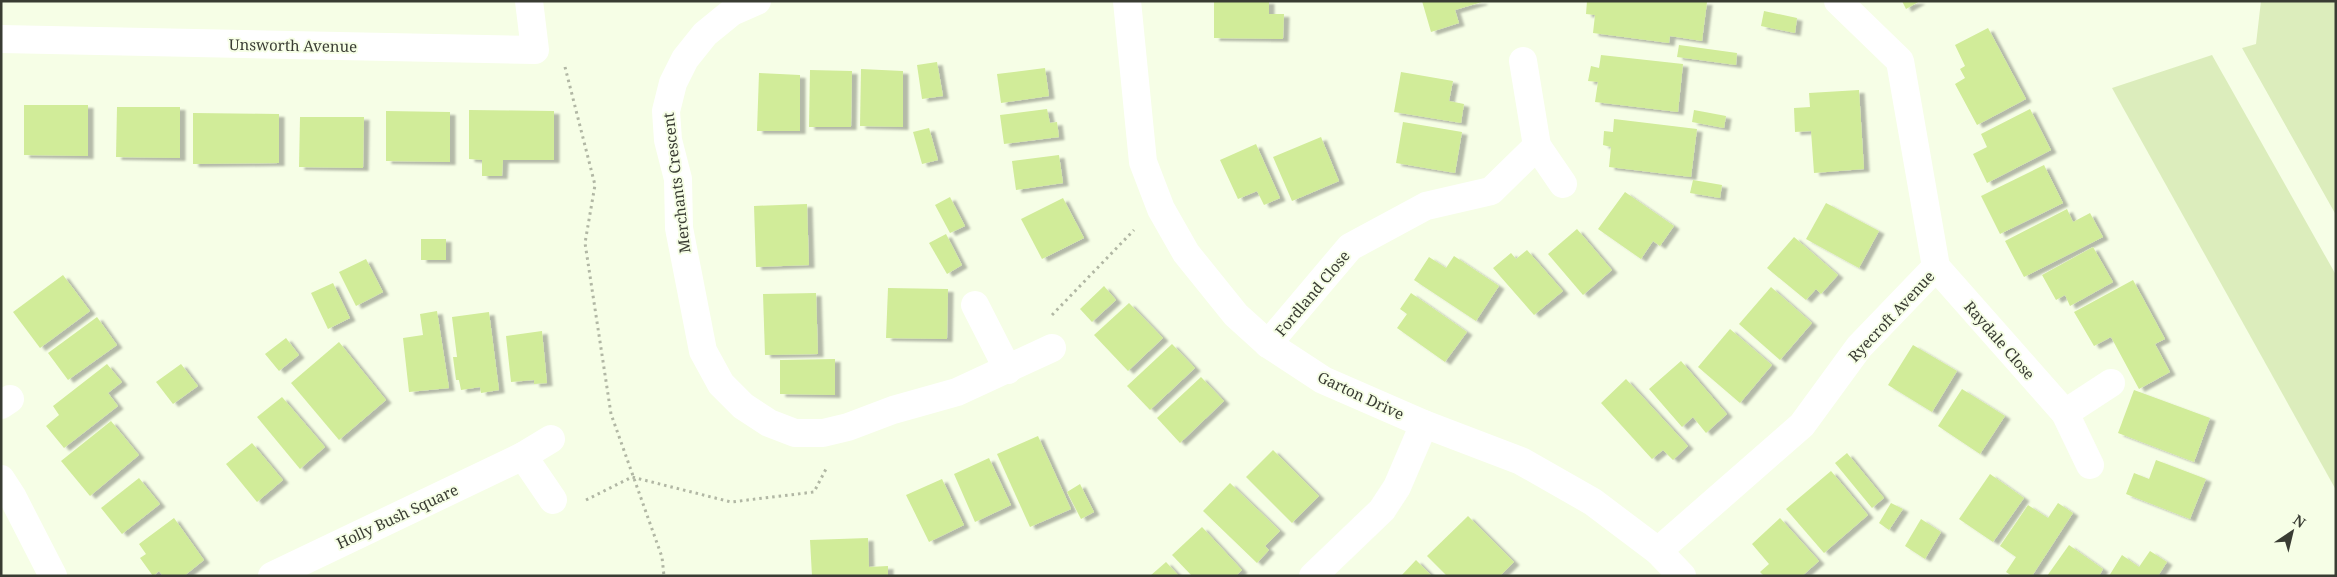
<svg xmlns="http://www.w3.org/2000/svg" width="2337" height="577" font-family="'Noto Serif',serif">
	<defs>
		<filter id="shadow"><feDropShadow dx="5.5" dy="3" stdDeviation="1" flood-color="#0004"/></filter>
	</defs>
	<rect width="100%" height="100%" fill="#f6fee6"/>
	<g fill="#dcedbc">
		<path d="M2261,1h75v214l-94,-167 14,-4z"/>
		<path d="M2212,55l124,220v215l-224,-402z"/>
	</g>
	<g fill="#d1ec99" filter="url(#shadow)">
		<path d="M1214,1h55v13h15l-1,25 -69,-1z"/>
		<path d="M1422,1h60v1l-27,8 4,13 -28,9z"/>
		<path d="M1587,1l120,1 -5,39 -32,-5 -1,7 -76,-10 2,-18 -9,-1z"/>
		<path d="M1902,1h18l-14,8z"/>
		<path d="M1764,11l33,7 -2,15 -34,-7z"/>
		<path d="M1988,28l38,71 -49,26 -22,-41 10,-6 -5,-9 5,-3 -10,-21z"/>
		<path d="M1679,45l58,8 -1,12 -59,-8z"/>
		<path d="M1601,55l82,9 -5,48 -83,-10 3,-20 -10,-1 3,-15 8,2z"/>
		<path d="M937,62l6,34 -21,3 -5,-34z"/>
		<path d="M1045,68l4,28 -48,7 -4,-29z"/>
		<path d="M861,69l42,2v56l-43,-1z"/>
		<path d="M810,70l42,1 -1,56h-42z"/>
		<path d="M1401,72l52,9 -4,20 15,3 -3,19 -67,-11z"/>
		<path d="M759,73l41,2v56h-43z"/>
		<path d="M1859,90l5,79 -50,4 -3,-42 -16,1 -1,-24 16,-1 -1,-14z"/>
		<path d="M24,105h64v51l-64,-1z"/>
		<path d="M117,107h63v51l-64,-1z"/>
		<path d="M1047,109l3,14 7,-1 2,15 -55,7 -4,-29z"/>
		<path d="M2030,109l21,41 -64,33 -14,-29 14,-7 -6,-13z"/>
		<path d="M469,110l85,1v49h-51l-1,16h-20v-16l-13,-1z"/>
		<path d="M1694,110l32,6 -2,12 -32,-6z"/>
		<path d="M386,111l64,1v50l-64,-1z"/>
		<path d="M193,113l86,1v49l-86,1z"/>
		<path d="M300,117h64l-1,51 -64,-1z"/>
		<path d="M1614,119l83,10 -6,48 -82,-10 2,-20 -8,-2 1,-14 9,1z"/>
		<path d="M1403,122l59,10 -7,41 -59,-10z"/>
		<path d="M929,128l9,32 -16,4 -9,-32z"/>
		<path d="M1321,137l18,44 -47,20 -19,-44z"/>
		<path d="M1256,144l24,54 -16,7 -7,-14 -19,8 -18,-39z"/>
		<path d="M1059,155l4,28 -47,7 -4,-29z"/>
		<path d="M2044,165l19,38 -63,31 -19,-38z"/>
		<path d="M1693,180l29,5 -2,13 -30,-5z"/>
		<path d="M1625,192l49,34 -14,20 -7,-5 -12,18 -43,-30z"/>
		<path d="M950,197l15,29 -15,7 -15,-28z"/>
		<path d="M1063,198l21,40 -42,21 -21,-40z"/>
		<path d="M1826,203l53,28 -20,37 -53,-29z"/>
		<path d="M807,204l2,61 -53,2 -2,-61z"/>
		<path d="M2067,209l6,13 17,-9 13,24 -79,40 -19,-36z"/>
		<path d="M1577,229l35,41 -29,25 -35,-41z"/>
		<path d="M946,234l16,31 -15,9 -18,-31z"/>
		<path d="M1794,237l44,38 -17,19 -5,-5 -10,11 -39,-32z"/>
		<rect x="421" y="239" width="25" height="21"/>
		<path d="M2093,247l20,35 -43,24 -5,-11 -9,5 -14,-25z"/>
		<path d="M1527,250l36,41 -29,24 -41,-47 18,-15 5,6z"/>
		<path d="M1454,256l45,30 -23,35 -62,-41 15,-23 17,11z"/>
		<path d="M366,259l17,33 -27,14 -17,-34z"/>
		<path d="M63,275l27,36 -50,37 -27,-36z"/>
		<path d="M2133,280l32,59 -10,5 15,28 -31,17 -28,-52 -17,9 -20,-34z"/>
		<path d="M333,283l17,35 -22,11 -17,-36z"/>
		<path d="M1104,286l12,14 -24,22 -12,-13z"/>
		<path d="M1771,287l41,36 -32,37 -41,-36z"/>
		<path d="M888,288l60,1 -1,50 -61,-1z"/>
		<path d="M816,293l2,61 -53,1 -2,-61z"/>
		<path d="M1411,293l56,39 -22,30 -48,-34 10,-14 -7,-5z"/>
		<path d="M1129,303l34,35 -35,33 -34,-36z"/>
		<path d="M437,311l12,77 -40,4 -6,-54 20,-3 -3,-21z"/>
		<path d="M489,312l10,78 -18,3 -1,-6 -19,3 -2,-10h-3l-3,-23h4l-5,-40z"/>
		<path d="M97,317l20,28 -49,35 -20,-27z"/>
		<path d="M1730,329l42,36 -32,38 -42,-36z"/>
		<path d="M542,331l5,52 -13,1v-4l-23,2 -5,-46z"/>
		<path d="M286,338l13,17 -20,16 -14,-17z"/>
		<path d="M339,342l47,58 -47,40 -48,-57z"/>
		<path d="M1172,344l23,24 -45,42 -23,-24z"/>
		<path d="M1913,345l44,26 -25,41 -44,-27z"/>
		<path d="M835,359v36l-55,-1v-34z"/>
		<path d="M1681,361l46,53 -21,19 -13,-16 -11,10 -33,-38z"/>
		<path d="M107,364l15,18 -14,11 10,13 -54,42 -18,-22 13,-11 -6,-9z"/>
		<path d="M181,364l17,22 -25,18 -17,-22z"/>
		<path d="M1201,377l23,24 -44,42 -23,-25z"/>
		<path d="M1626,379l62,67 -15,14 -10,-10 -11,9 -51,-56z"/>
		<path d="M1962,389l43,27 -25,38 -42,-28z"/>
		<path d="M2134,390l76,28 -16,44 -76,-29z"/>
		<path d="M282,397l43,50 -25,22 -43,-52z"/>
		<path d="M111,421l28,34 -49,41 -29,-35z"/>
		<path d="M1038,436l33,73 -41,18 -33,-73z"/>
		<path d="M252,443l31,37 -26,22 -31,-38z"/>
		<path d="M1273,450l46,46 -27,27 -46,-46z"/>
		<path d="M1847,453l37,45 -12,10 -37,-45z"/>
		<path d="M989,458l22,47 -36,17 -21,-48z"/>
		<path d="M2156,460l50,19 -16,40 -64,-25 8,-21 15,6z"/>
		<path d="M1831,471l37,44 -44,38 -38,-44z"/>
		<path d="M1990,474l34,24 -31,44 -34,-23z"/>
		<path d="M139,478l21,26 -38,30 -21,-26z"/>
		<path d="M942,479l22,46 -35,17 -23,-47z"/>
		<path d="M1230,483l50,48 -15,15 4,4 -12,13 -54,-52z"/>
		<path d="M1080,484l14,28 -13,7 -14,-27z"/>
		<path d="M1891,503l12,6 -14,21 -10,-7z"/>
		<path d="M2058,503l15,10 -41,63h-20l-6,-4 10,-15 -16,-11 28,-41 20,13z"/>
		<path d="M1468,516l46,46 -14,14h-53l-20,-20z"/>
		<path d="M174,518l30,42 -20,16h-21l-4,-5 -6,5 -13,-18 6,-4 -7,-10z"/>
		<path d="M1780,518l39,43 -17,15h-38l-4,-4 9,-8 -17,-20z"/>
		<path d="M1921,519l20,13 -16,27 -20,-13z"/>
		<path d="M1202,527l40,43 -6,6h-44l-20,-21z"/>
		<path d="M868,538l1,29 19,-1v10h-76l-2,-36z"/>
		<path d="M2069,545l34,24 -4,7h-52z"/>
		<path d="M2150,551l17,11 -9,14h-49l13,-21 17,12z"/>
		<path d="M1416,560l16,16h-31z"/>
		<path d="M1166,562l13,14h-29z"/>
	</g>
	<g fill="none" stroke-linecap="round" stroke-linejoin="round">
		<g stroke="#b1b7a4" stroke-width="3" stroke-dasharray="2.5 4" stroke-linecap="butt">
			<path d="M565,67l30,118 -10,58 26,171 51,143 2,19"/>
			<path d="M1052,315l82,-85"/>
			<path d="M586,500l46,-23 99,25 83,-10 13,-25"/>
		</g>
		<g stroke="#fff" stroke-width="28">
			<path d="M757,1l-25,11 -27,22 -20,25 -12,24 -7,28 2,29 10,39 1,49 24,123 18,33 22,22 26,17 26,10h28l25,-6 45,-17 64,-18 95,-44"/>
			<path d="M1127,1l16,161 18,47 25,44 50,62 32,29 55,36 101,44 97,37 72,41 65,49 24,25"/>
			<path d="M1,39l534,11 -6,-49"/>
			<path d="M1537,146l26,38"/>
			<path d="M1936,267l129,146"/>
			<path d="M975,305l33,65"/>
			<path d="M1268,344l82,-97 76,-41 65,-15 46,-45 -14,-85"/>
			<path d="M1,405l9,-6"/>
			<path d="M523,456l30,44"/>
			<path d="M2090,465l-25,-52 46,-30"/>
			<path d="M1,479l11,17 41,80"/>
			<path d="M1658,551l144,-126 57,-78 77,-80 -36,-206 -62,-60"/>
			<path d="M272,576l251,-120 28,-17"/>
			<path d="M1313,576l69,-66 15,-23 27,-63"/>
		</g>
	</g>
	<g text-anchor="middle" dominant-baseline="central" stroke-width="4" stroke-linejoin="round" paint-order="stroke">
		<g font-size="15" fill="#393c33" stroke="#f6fee6">
			<text transform="translate(293 45) rotate(1)">Unsworth Avenue</text>
			<text transform="translate(676 183) rotate(-97)">Merchants Crescent</text>
			<text transform="translate(1312 293) rotate(-50)">Fordland Close</text>
			<text transform="translate(1891 316) rotate(-47)">Ryecroft Avenue</text>
			<text transform="translate(2000 340) rotate(49)">Raydale Close</text>
			<text transform="translate(1361 395) rotate(25)">Garton Drive</text>
			<text transform="translate(397 516) rotate(-25)">Holly Bush Square</text>
		</g>
	</g>
	<rect width="2337" height="577" fill="none" stroke="#393c33" stroke-width="5"/>
	<g transform="translate(2292 532) rotate(35)" stroke="#f6fee6" stroke-width="4" paint-order="stroke">
	<path d="M0-4L9 19L0 12L-9 19Z" fill="#393c33"/>
	<text y="-8" font-size="14" font-weight="bold" text-anchor="middle" fill="#393c33">N</text>
	</g>
</svg>
